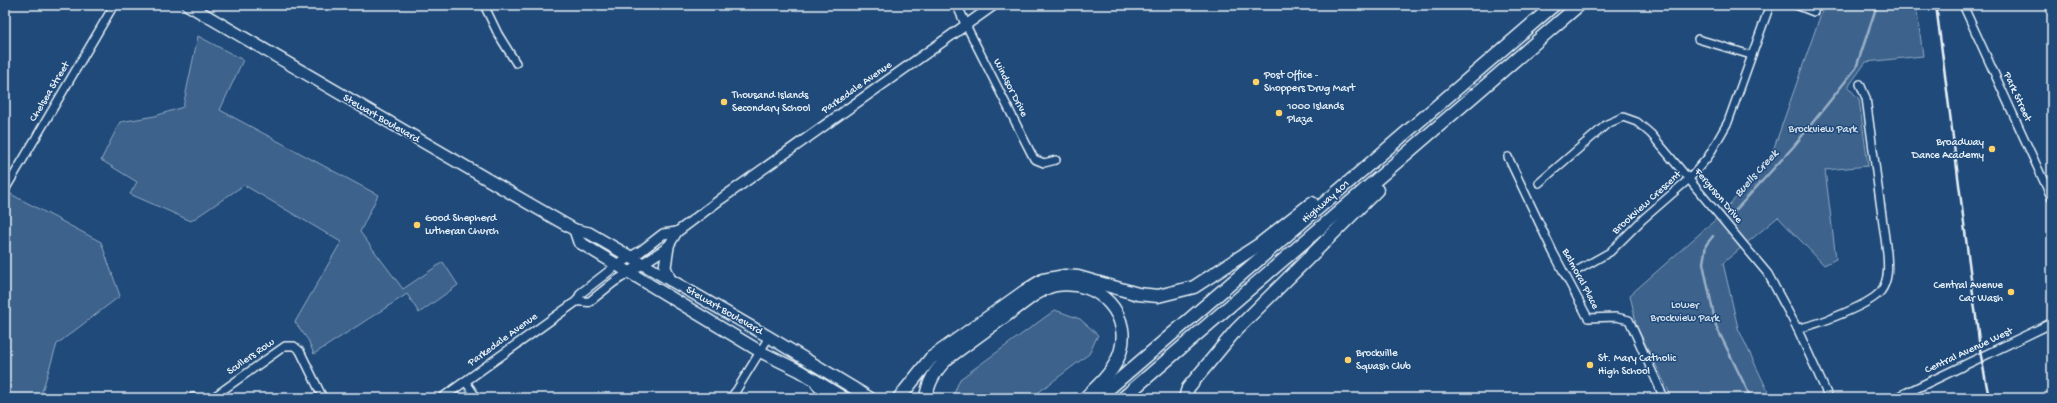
<svg xmlns="http://www.w3.org/2000/svg" width="2057" height="403" font-family="'Gochi Hand',sans-serif">
	<rect width="100%" height="100%" fill="#1f4a7a"/>
	<filter id="ink" filterUnits="userSpaceOnUse"><feTurbulence type="fractalNoise" baseFrequency=".025" numOctaves="2"/><feDisplacementMap in="SourceGraphic" scale="8" xChannelSelector="R" yChannelSelector="G"/><feConvolveMatrix kernelMatrix="1 2 1 2 8 2 1 2 1" color-interpolation-filters="sRGB"/></filter>
	<g filter="url(#ink)">
		<g fill="#3c628c" stroke="#92aac2">
			<path d="M1824,5h92l7,51 -57,6 -18,25 11,12 9,67 -43,4 11,89 -12,6 -46,-48 -55,46 15,65 33,70h-99l-35,-71 -7,-32 84,-74 55,-59z"/>
			<path d="M198,36l45,24 -23,50 158,85 -18,37 43,57 40,-27 15,23 -39,28 -12,-19 -93,60 -6,-14 -13,-18 46,-80 -97,-57 -53,36 -61,-27 7,-12 -36,-22 19,-38 35,-6 28,-9z"/>
			<path d="M5,191l96,51 19,54 -63,48 -17,54h-35z"/>
			<path d="M1055,310l25,9 18,16 -9,19 -58,44h-79l8,-19z"/>
		</g>
		<g fill="none" stroke-linecap="round" stroke-linejoin="round">
			<g stroke="#9ab0c7" stroke-width="2.5">
				<path d="M1734,212l60,-66 62,-78 21,-63"/>
				<path d="M1713,236l-7,9 -3,18 13,63 35,72"/>
			</g>
			<defs>
				<g id="minor">
					<path d="M484,5l14,29 18,29"/>
					<path d="M1796,5l18,7"/>
					<path d="M1963,5l89,194"/>
					<path d="M966,25l68,134 10,4 12,-3"/>
					<path d="M1698,39l53,16"/>
					<path d="M1508,157l45,95 35,66 28,-1 13,3 35,78"/>
					<path d="M1539,183l68,-59 16,-7 14,5 14,12 117,140 29,54 32,70"/>
					<path d="M5,190l109,-185"/>
					<path d="M1578,270l32,-18 33,-33 46,-40 19,-22 20,-35 42,-117"/>
					<path d="M1797,328c18,-2 73,-23 84,-37 8,-11 7,-25 6,-38l-21,-155 -6,-14"/>
					<path d="M465,381l12,17"/>
					<path d="M193,397v1"/>
					<path d="M212,398l73,-52h9l6,5 23,47"/>
					<path d="M730,398l6,-7 33,-54"/>
				</g>
				<g id="tertiary">
					<path d="M957,5l9,20"/>
					<path d="M577,301l12,1 25,-20 14,-9"/>
					<path d="M442,398l135,-97 4,-8 36,-28"/>
					<path d="M1896,398l156,-75"/>
				</g>
				<g id="secondary">
					<path d="M617,265l24,-14 22,-17 14,-2"/>
					<path d="M628,273l40,-26 9,-15 44,-33 273,-194"/>
				</g>
				<g id="primary">
					<path d="M188,5l340,198 47,27 14,3 180,104 101,61"/>
					<path d="M575,230l4,12 182,110 39,19 44,27"/>
					<path d="M668,247l-3,20 5,13"/>
				</g>
				<g id="motorway">
					<path d="M817,383l12,15"/>
					<path d="M899,398l32,-40 94,-67 18,-11 22,-4 13,1 60,17 20,2 36,-9 66,-43 52,-41"/>
					<path d="M926,398c2,-17 10,-29 22,-40l86,-63c7,-4 14,-9 22,-10 42,-7 80,31 62,73 -6,15 -21,29 -33,40"/>
					<path d="M1098,398l456,-393"/>
					<path d="M1123,398l456,-393"/>
					<path d="M1185,398l3,-10 48,-58 141,-140"/>
				</g>
			</defs>
			<use href="#minor" stroke="#e8f1f8" stroke-width="10"/>
			<use href="#tertiary" stroke="#e8f1f8" stroke-width="11"/>
			<use href="#secondary" stroke="#e8f1f8" stroke-width="12"/>
			<use href="#primary" stroke="#e8f1f8" stroke-width="14"/>
			<use href="#motorway" stroke="#e8f1f8" stroke-width="15"/>
			<use href="#minor" stroke="#1f4a7a" stroke-width="7"/>
			<use href="#tertiary" stroke="#1f4a7a" stroke-width="8"/>
			<use href="#secondary" stroke="#1f4a7a" stroke-width="9"/>
			<use href="#primary" stroke="#1f4a7a" stroke-width="11"/>
			<use href="#motorway" stroke="#1f4a7a" stroke-width="12"/>
			<path stroke="#e8f1f8" stroke-width="2.5" d="M1936,5l45,351 8,42"/>
		</g>
	</g>
	<g fill="#ffd166" stroke="#1f4a7a" stroke-width="1.5">
		<circle cx="1256" cy="82" r="4"/>
		<circle cx="724" cy="102" r="4"/>
		<circle cx="1279" cy="113" r="4"/>
		<circle cx="1992" cy="149" r="4"/>
		<circle cx="417" cy="225" r="4"/>
		<circle cx="2011" cy="292" r="4"/>
		<circle cx="1348" cy="360" r="4"/>
		<circle cx="1590" cy="365" r="4"/>
	</g>
	<g text-anchor="middle" dominant-baseline="central" stroke-width="3" stroke-linejoin="round" paint-order="stroke">
		<g font-size="11" fill="#e8f1f8" stroke="#1f4a7a" text-anchor="start">
			<text x="1264" y="76">Post Office -<tspan x="1264" dy="13">Shoppers Drug Mart</tspan></text>
			<text x="732" y="96">Thousand Islands<tspan x="732" dy="13">Secondary School</tspan></text>
			<text x="1287" y="107">1000 Islands<tspan x="1287" dy="13">Plaza</tspan></text>
			<text x="1984" y="143" text-anchor="end">Broadway<tspan x="1984" dy="13">Dance Academy</tspan></text>
			<text x="425" y="219">Good Shepherd<tspan x="425" dy="13">Lutheran Church</tspan></text>
			<text x="2003" y="286" text-anchor="end">Central Avenue<tspan x="2003" dy="13">Car Wash</tspan></text>
			<text x="1356" y="354">Brockville<tspan x="1356" dy="13">Squash Club</tspan></text>
			<text x="1598" y="359">St. Mary Catholic<tspan x="1598" dy="13">High School</tspan></text>
		</g>
		<g font-size="11" fill="#e8f1f8" stroke="#1f4a7a">
			<text transform="translate(857 88) rotate(-35)">Parkedale Avenue</text>
			<text transform="translate(1010 88) rotate(63)">Windsor Drive</text>
			<text transform="translate(50 92) rotate(-59)">Chelsea Street</text>
			<text transform="translate(2017 97) rotate(65)">Park Street</text>
			<text transform="translate(381 119) rotate(30)">Stewart Boulevard</text>
			<text transform="translate(1718 196) rotate(50)">Ferguson Drive</text>
			<text transform="translate(1326 202) rotate(-41)">Highway 401</text>
			<text transform="translate(1647 203) rotate(-42)">Brookview Crescent</text>
			<text transform="translate(1580 279) rotate(62)">Balmoral Place</text>
			<text transform="translate(724 311) rotate(30)">Stewart Boulevard</text>
			<text transform="translate(503 340) rotate(-36)">Parkedale Avenue</text>
			<text transform="translate(1969 351) rotate(-25)">Central Avenue West</text>
			<text transform="translate(251 357) rotate(-35)">Scullers Row</text>
		</g>
		<g font-size="11" fill="#d7e3ed" stroke="#1f4a7a">
			<text x="1823" y="130">Brockview Park</text>
			<text x="1685" y="306">Lower<tspan x="1685" dy="13">Brockview Park</tspan></text>
		</g>
		<g font-size="12" font-style="italic" fill="#d4e1ec" stroke="#1f4a7a">
			<text transform="translate(1757 174) rotate(-48)">Buells Creek</text>
		</g>
	</g>
	<rect width="2057" height="403" fill="none" stroke="#1f4a7a" stroke-width="20"/>
	<rect x="10" y="10" width="2037" height="383" fill="none" stroke="#e8f1f8" stroke-width="1.5" filter="url(#ink)"/>
</svg>
